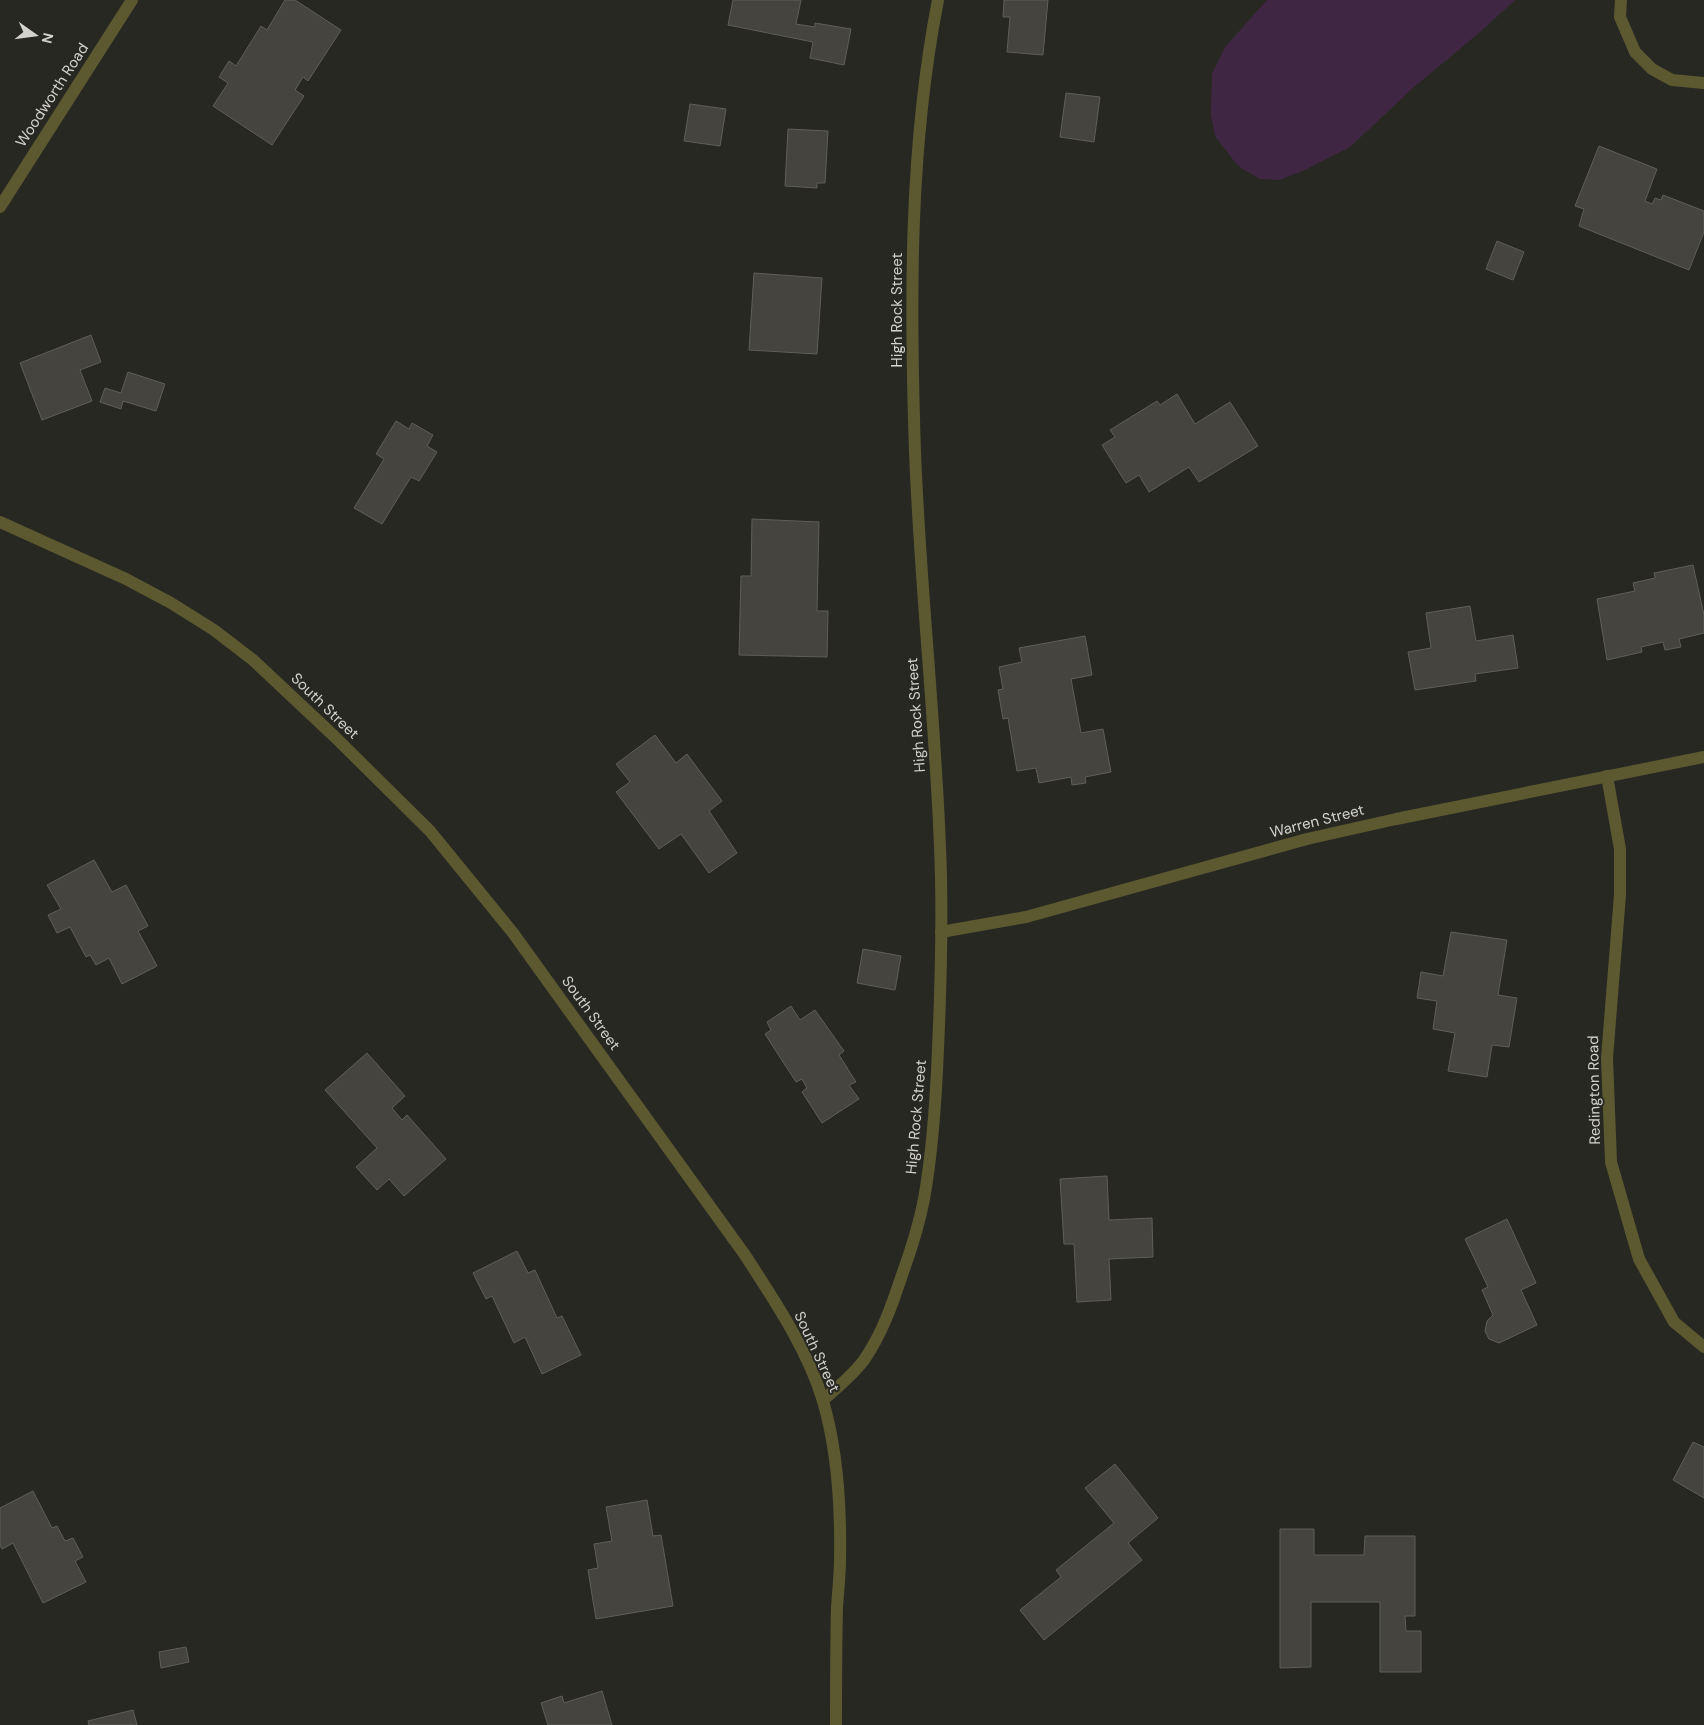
<svg xmlns="http://www.w3.org/2000/svg" width="1704" height="1725" font-family="'DM Sans',sans-serif">
	<rect width="100%" height="100%" fill="#282822"/>
	<path fill="#3f2743" d="M1267,0h248l-36,33 -65,54 -64,60 -43,22 -27,11 -20,-1 -19,-11 -7,-7 -19,-25 -4,-21 1,-41 13,-27z"/>
	<g fill="#45443e" stroke="#5f5f58">
		<path d="M285,0h10l46,30 -33,51 -5,-4 -8,13 9,6 -32,49 -59,-39 15,-23 -9,-6 10,-16 7,5 25,-40 6,4z"/>
		<path d="M733,0h68l-5,24 19,3v-4l36,6 -7,36 -34,-7 3,-16 -85,-17z"/>
		<path d="M1004,0h44l-5,55 -36,-3 3,-35h-7z"/>
		<path d="M1066,93l34,4 -6,45 -34,-5z"/>
		<path d="M690,104l36,5 -6,37 -36,-5z"/>
		<path d="M788,129l40,2 -3,52h-8v5l-32,-2z"/>
		<path d="M1599,146l58,23 -12,32 7,3 3,-6 6,2 2,-5 41,16v21l-15,38 -110,-44 5,-17 -9,-3z"/>
		<path d="M1497,241l27,11 -11,28 -27,-11z"/>
		<path d="M754,273l68,5 -5,76 -68,-4z"/>
		<path d="M91,335l10,27 -21,8 12,31 -50,19 -22,-57z"/>
		<path d="M128,372l37,12 -9,27 -33,-10 -2,8 -21,-7 5,-14 16,5z"/>
		<path d="M1177,394l18,30 35,-22 28,44 -59,36 -10,-15 -40,25 -10,-17 -13,8 -24,-38 13,-8 -5,-7 47,-29 3,4z"/>
		<path d="M396,421l13,8 3,-6 21,12 -6,11 10,6 -18,29 -8,-4 -29,47 -28,-16 30,-49 -8,-5z"/>
		<path d="M752,519l67,3 -2,89h11l-1,46 -88,-2 2,-79h10z"/>
		<path d="M1693,565l11,50v18l-25,6 2,8 -16,3 -2,-8 -22,5 1,5 -35,8 -10,-61 38,-8 -2,-8 22,-5 -1,-5z"/>
		<path d="M1470,606l6,35 37,-6 5,33 -43,6 1,7 -61,9 -7,-38 23,-4 -5,-35z"/>
		<path d="M1085,636l7,39 -21,4 10,54 22,-4 8,43 -26,5 1,6 -14,2 -1,-8 -32,6 -3,-15 -19,3 -9,-53 -5,1 -5,-29 5,-1 -4,-22 23,-5 -3,-14z"/>
		<path d="M655,735l21,28 11,-9 35,47 -13,10 28,42 -28,20 -28,-39 -22,15 -43,-57 14,-10 -14,-18z"/>
		<path d="M94,860l18,32 14,-7 22,41 -10,5 19,35 -35,18 -13,-26 -13,7 -6,-10 -4,2 -16,-30 -13,6 -9,-18 13,-6 -14,-24z"/>
		<path d="M1451,932l56,8 -9,55 19,3 -8,49 -17,-2 -5,32 -39,-6 7,-38 -22,-4 4,-28 -20,-3 4,-26 22,4z"/>
		<path d="M863,949l38,7 -6,34 -38,-7z"/>
		<path d="M791,1006l9,14 15,-10 29,41 -5,4 17,27 -7,3 10,14 -37,24 -20,-31 5,-4 -5,-9 -6,3 -31,-48 6,-4 -4,-8z"/>
		<path d="M367,1053l38,43 -13,12 10,12 5,-5 39,44 -42,37 -15,-17 -12,11 -21,-23 21,-19 -52,-58z"/>
		<path d="M1107,1176l2,44 43,-2 1,39 -44,2 2,41 -34,2 -3,-58h-10l-4,-65z"/>
		<path d="M1507,1219l29,64 -15,7 16,35 -38,18 -10,-4 -4,-8 2,-10 6,-6 -11,-25 6,-3 -23,-48z"/>
		<path d="M517,1251l11,22 7,-3 22,48 5,-2 19,39 -39,19 -17,-37 -11,6 -22,-47 -6,3 -13,-26z"/>
		<path d="M1693,1442l11,5v51l-31,-18z"/>
		<path d="M1115,1464l43,54 -30,25 14,17 -98,80 -24,-30 41,-33 -5,-7 58,-47 -29,-35z"/>
		<path d="M33,1491l19,37 5,-2 8,15 8,-3 10,19 -8,4 11,21 -43,21 -30,-60 -11,6 -2,-4v-37z"/>
		<path d="M647,1500l6,36 8,-1 12,71 -77,13 -8,-49 10,-2 -4,-24 18,-3 -6,-34z"/>
		<path d="M1280,1529h34v26h50l1,-19h50v80h-10l1,15h15v41h-41v-70h-69v65l-31,1z"/>
		<path d="M186,1647l3,15 -28,6 -2,-16z"/>
		<path d="M602,1691l10,34h-64l-7,-22 21,-7 2,7z"/>
		<path d="M133,1710l4,15h-48l-1,-4z"/>
	</g>
	<g fill="none" stroke-linecap="round" stroke-linejoin="round">
		<g stroke="#5c5931" stroke-width="12">
			<path d="M1621,0l-1,17 15,35 17,17 20,11 32,3"/>
			<path d="M0,207l132,-207"/>
			<path d="M1607,776l13,73v46l-13,163 4,104 28,97 35,63 30,25"/>
			<path d="M941,932l85,-15 281,-78 89,-20 308,-62"/>
		</g>
		<g stroke="#5c5931" stroke-width="12">
			<path d="M0,522l126,57 45,24 43,27 39,30 81,76 96,95 83,102 232,322c29,45 63,95 78,146 15,51 18,105 17,158 0,16 -2,32 -3,49 -1,39 -1,78 -1,117"/>
			<path d="M823,1400c15,-13 29,-24 41,-40 18,-26 28,-55 38,-85 9,-25 17,-50 22,-76 9,-50 12,-100 14,-150 3,-67 5,-135 2,-202 -5,-132 -20,-263 -25,-395 -5,-150 -6,-304 23,-452"/>
		</g>
	</g>
	<g text-anchor="middle" dominant-baseline="central" stroke-width="4" stroke-linejoin="round" paint-order="stroke">
		<g font-size="15" fill="#d3d2cf" stroke="#282822">
			<text transform="translate(52 95) rotate(-57)">Woodworth Road</text>
			<text transform="translate(897 310) rotate(-90)">High Rock Street</text>
			<text transform="translate(325 706) rotate(44)">South Street</text>
			<text transform="translate(916 715) rotate(-94)">High Rock Street</text>
			<text transform="translate(1317 821) rotate(-14)">Warren Street</text>
			<text transform="translate(591 1013) rotate(54)">South Street</text>
			<text transform="translate(1594 1090) rotate(-91)">Redington Road</text>
			<text transform="translate(916 1117) rotate(-85)">High Rock Street</text>
			<text transform="translate(817 1352) rotate(65)">South Street</text>
		</g>
	</g>
	<g transform="translate(35 35) rotate(104)" stroke="#282822" stroke-width="4" paint-order="stroke">
	<path d="M0-4L9 19L0 12L-9 19Z" fill="#d3d2cf"/>
	<text y="-8" font-size="14" font-weight="bold" text-anchor="middle" fill="#d3d2cf">N</text>
	</g>
</svg>
